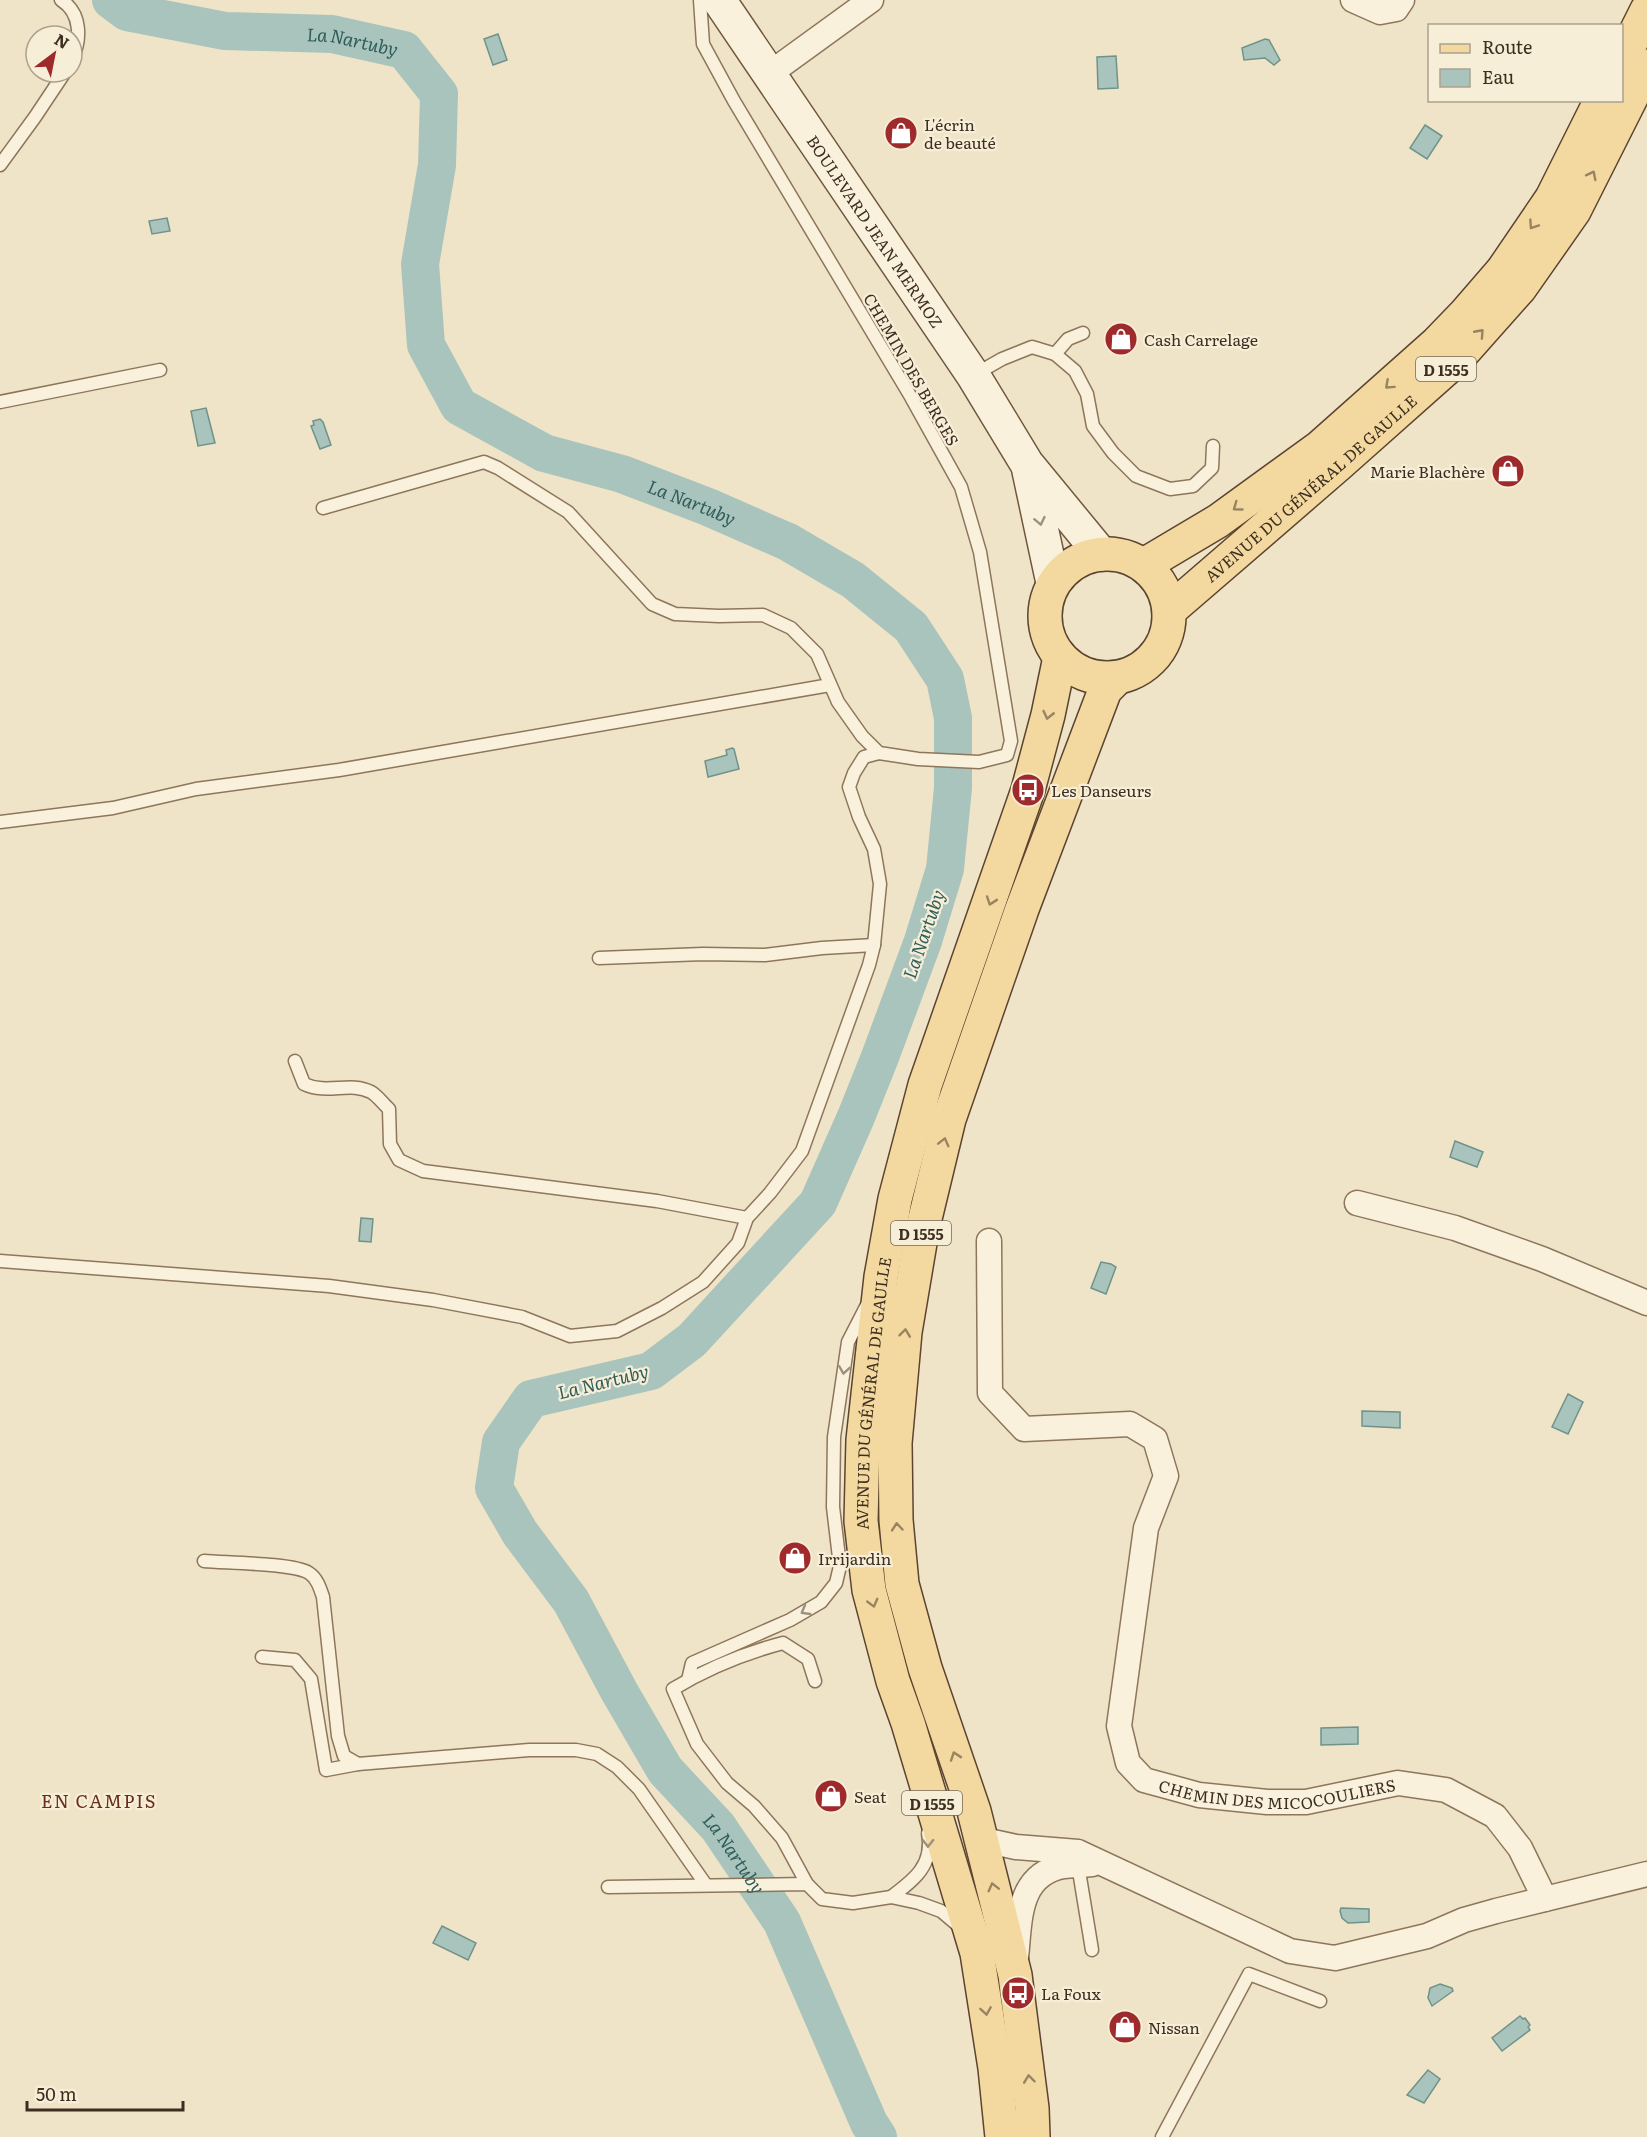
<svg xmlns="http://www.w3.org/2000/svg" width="1647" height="2137" font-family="Literata,serif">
	<rect width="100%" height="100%" fill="#f0e4c8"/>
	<g fill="#a9c4bc" stroke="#6f938a" stroke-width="1.5">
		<path d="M498,34l9,26 -14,5 -9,-26z"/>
		<path d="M1265,39l4,1 11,20 -6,5 -9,-7 -21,2 -2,-12z"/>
		<path d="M1116,56l2,32 -20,1 -1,-32z"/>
		<path d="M1425,125l17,11 -15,23 -17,-11z"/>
		<path d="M167,218l3,13 -18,3 -3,-13z"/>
		<path d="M206,408l9,35 -17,3 -7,-35z"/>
		<path d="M320,419l3,3 8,23 -11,4 -9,-23 3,-1 -1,-4z"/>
		<path d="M732,748l2,1 5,20 -31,8 -3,-16 22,-6 -1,-5z"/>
		<path d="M1455,1141l28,11 -6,15 -27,-10z"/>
		<path d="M361,1218l12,1 -2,23 -12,-1z"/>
		<path d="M1101,1262l10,2 5,3 -10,27 -15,-6z"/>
		<path d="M1568,1394l15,8 -15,32 -16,-7z"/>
		<path d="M1362,1411l38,1v16l-38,-2z"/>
		<path d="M1358,1727v17l-37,1v-17z"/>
		<path d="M1341,1908l28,1v13l-21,1 -6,-5 -2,-7z"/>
		<path d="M442,1926l34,17 -8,17 -35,-17z"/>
		<path d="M1440,1984l12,4 1,3 -21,15 -4,-8 2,-10z"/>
		<path d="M1520,2016l3,3 2,-1 5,7 -2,2 2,3 -28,21 -10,-13z"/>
		<path d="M1428,2070l12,9 -16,24 -17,-8z"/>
	</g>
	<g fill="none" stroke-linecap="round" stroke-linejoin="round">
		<path stroke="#a9c4bc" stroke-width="38" id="s1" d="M111,0l16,12 98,19 107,3 72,16 35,44 -2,71 -17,99 6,81 33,61 85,47 78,21 86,33 80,35 65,38 58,47 34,52 8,39v70l-8,81 -22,72 -43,116 -24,60 -38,86 -126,137 -41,31 -120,28 -30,43 -7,46 26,45 51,68 48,90 46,79 53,57 64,95 87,201 9,14"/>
		<defs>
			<g id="lane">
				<path d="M61,0c21,13 20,40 11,59"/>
				<path d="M0,165l35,-48 30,-45"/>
				<path d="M1055,354l13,-15 15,-6"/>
				<path d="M974,375l28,-16 30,-12 23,7 20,17 12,23 6,32 20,27 23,23 34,13 23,-3 19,-18 1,-22"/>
				<path d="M0,402l160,-32"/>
				<path d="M323,508l161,-46 14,6 70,44 84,92 23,10 44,2 44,-1 28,13 26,26 21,48 24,34 17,17 39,6 61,3 28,-7 4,-14 -31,-189 -19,-65 -50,-90 -177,-296 -31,-57 -3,-44"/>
				<path d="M0,822l113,-14 83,-19 143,-19 491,-85"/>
				<path d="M599,958l104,-4 62,1 57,-7 52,-3"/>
				<path d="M295,1061l9,23c24,11 46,-3 67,8 7,4 12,12 18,17l1,35 9,16 24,11 234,30 90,17"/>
				<path d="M0,1261l329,25 104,14 89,17 48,19 47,-5 45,-23 41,-26 35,-39 9,-25 23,-25 32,-42 67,-186 5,-20 6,-61 -6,-35 -15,-32 -10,-30 5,-14 10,-16 15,-4"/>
				<path d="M204,1561c22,2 89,2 105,12 8,5 11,15 14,24l15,139 6,20 14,8 171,-14h47l21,4 20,13 22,22 67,96"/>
				<path d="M262,1657l33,3 16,19 15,91 32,-6"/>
				<path d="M688,1680l4,-17 98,-43 31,-18 15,-19 4,-17 -7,-59 1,-70 14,-95 19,-37"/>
				<path d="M1078,1865l14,85"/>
				<path d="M807,1884l-25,-46 -28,-32 -27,-23 -30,-39 -24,-55c33,-20 72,-36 110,-46l25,16 7,22"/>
				<path d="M608,1887l199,-3 15,15 31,4 38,-6 28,6 22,8 19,16"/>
				<path d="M891,1897c23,-17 43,-32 37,-64"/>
				<path d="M1162,2137l87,-163 71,27"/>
			</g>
			<g id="street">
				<path d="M1353,0l27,12 16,-3 6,-9"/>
				<path d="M769,74l102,-74"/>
				<path d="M1357,1203l98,25 87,31 105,44"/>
				<path id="s2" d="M989,1241l1,152 34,36 106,-5 25,15 11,37 -20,52 -27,198 9,37 16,17 55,15 68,7h39l92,-19 48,7 49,26 25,32 25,51"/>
				<path d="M981,1837l12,5 23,5 62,5 212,99 45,7 92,-22 37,-16 32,-9 151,-37"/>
				<path d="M1016,1958c4,-37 1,-84 48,-92 9,-1 19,-1 28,-2"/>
			</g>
			<g id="secondary">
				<path id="s3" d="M719,0l254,375 54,89 74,90"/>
				<path d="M1029,471l24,112"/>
			</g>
			<g id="primary">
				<path d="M1622,60l25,-50"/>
				<circle cx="1107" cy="616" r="62"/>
				<path d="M1144,565l74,-44 102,-74 117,-104 28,-29 38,-44 49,-72 49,-98"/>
				<path id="s4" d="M1170,610l169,-146 117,-104 64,-72 54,-77 73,-145"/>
				<path id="s5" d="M1002,2137l-7,-69 -18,-115 -69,-230 -15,-42 -24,-91 -8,-69 2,-81 18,-163 14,-78 30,-114 103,-295 20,-75 12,-58"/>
				<path d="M1033,2137l-1,-29 -17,-133 -41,-164 -49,-143 -23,-84 -6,-64 -1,-77 10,-111 17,-101 27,-112 73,-210 83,-219 12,-12"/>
			</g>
		</defs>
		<use href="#lane" stroke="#8d765c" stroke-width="15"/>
		<use href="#street" stroke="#8d765c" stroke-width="27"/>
		<use href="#secondary" stroke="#6f573f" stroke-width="36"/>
		<use href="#primary" stroke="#5b4430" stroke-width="36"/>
		<use href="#lane" stroke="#faf1dc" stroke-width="12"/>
		<use href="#street" stroke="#faf1dc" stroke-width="24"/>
		<use href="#secondary" stroke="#faf1dc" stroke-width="33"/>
		<use href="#primary" stroke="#f3d9a0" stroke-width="33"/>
	</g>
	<defs><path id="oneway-chevron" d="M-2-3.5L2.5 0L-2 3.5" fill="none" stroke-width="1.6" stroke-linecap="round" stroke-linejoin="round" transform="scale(1.5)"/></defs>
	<g stroke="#988460">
		<use href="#oneway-chevron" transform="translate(1592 175) rotate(-63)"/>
		<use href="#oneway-chevron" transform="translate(1533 225) rotate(124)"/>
		<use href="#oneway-chevron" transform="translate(1480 333) rotate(-48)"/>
		<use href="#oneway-chevron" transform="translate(1389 385) rotate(138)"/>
		<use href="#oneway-chevron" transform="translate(1237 507) rotate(144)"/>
		<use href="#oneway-chevron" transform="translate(1048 715) rotate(103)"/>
		<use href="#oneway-chevron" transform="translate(991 901) rotate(109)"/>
		<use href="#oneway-chevron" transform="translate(944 1142) rotate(-76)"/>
		<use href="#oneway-chevron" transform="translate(905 1333) rotate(-83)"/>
		<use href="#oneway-chevron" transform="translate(897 1527) rotate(-95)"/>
		<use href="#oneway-chevron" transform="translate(873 1603) rotate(75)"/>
		<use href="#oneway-chevron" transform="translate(955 1756) rotate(-109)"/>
		<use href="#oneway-chevron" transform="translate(993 1887) rotate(-104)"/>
		<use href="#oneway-chevron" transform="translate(986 2011) rotate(81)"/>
		<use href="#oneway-chevron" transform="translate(1029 2079) rotate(-97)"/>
	</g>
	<g stroke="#9c907e">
		<use href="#oneway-chevron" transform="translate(1040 521) rotate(78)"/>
		<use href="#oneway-chevron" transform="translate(844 1370) rotate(99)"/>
		<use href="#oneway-chevron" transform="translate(805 1611) rotate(150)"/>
		<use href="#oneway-chevron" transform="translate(928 1843) rotate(91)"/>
	</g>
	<defs>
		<symbol id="shop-disc" viewBox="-11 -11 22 22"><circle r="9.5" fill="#9e2a2b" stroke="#f7eed8"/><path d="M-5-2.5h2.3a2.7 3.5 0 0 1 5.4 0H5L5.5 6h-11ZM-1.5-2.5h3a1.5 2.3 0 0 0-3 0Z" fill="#fff"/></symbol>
		<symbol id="bus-disc" viewBox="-11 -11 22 22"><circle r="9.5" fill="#9e2a2b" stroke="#f7eed8"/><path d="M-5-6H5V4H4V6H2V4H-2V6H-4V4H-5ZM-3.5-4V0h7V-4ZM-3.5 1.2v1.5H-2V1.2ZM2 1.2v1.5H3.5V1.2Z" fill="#fff"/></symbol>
	</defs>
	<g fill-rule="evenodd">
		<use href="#shop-disc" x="882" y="114" width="38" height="38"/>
		<use href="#shop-disc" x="1102" y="320" width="38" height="38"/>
		<use href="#shop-disc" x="1489" y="452" width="38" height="38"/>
		<use href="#bus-disc" x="1009" y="771" width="38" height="38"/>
		<use href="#shop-disc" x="776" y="1539" width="38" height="38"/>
		<use href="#shop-disc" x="812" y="1777" width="38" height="38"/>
		<use href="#bus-disc" x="999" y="1974" width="38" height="38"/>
		<use href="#shop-disc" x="1106" y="2008" width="38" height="38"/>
	</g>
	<g text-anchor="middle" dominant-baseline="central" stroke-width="4.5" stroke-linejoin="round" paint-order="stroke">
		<g fill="#f7eed8" stroke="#756857" stroke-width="1.5">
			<rect x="1416" y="357" width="60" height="24" rx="4.5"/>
			<rect x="891" y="1221" width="60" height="24" rx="4.5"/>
			<rect x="902" y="1791" width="60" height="24" rx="4.5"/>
		</g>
		<g font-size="15" font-weight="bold" fill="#3d2e20">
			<text x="1446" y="369">D 1555</text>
			<text x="921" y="1233">D 1555</text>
			<text x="932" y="1803">D 1555</text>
		</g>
		<g font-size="16" fill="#3d2e20" stroke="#f7eed8" text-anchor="start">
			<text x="924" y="124">L'écrin<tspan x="924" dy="18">de beauté</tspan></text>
			<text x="1144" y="339">Cash Carrelage</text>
			<text x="1485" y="471" text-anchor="end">Marie Blachère</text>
			<text x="1051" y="790">Les Danseurs</text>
			<text x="818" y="1558">Irrijardin</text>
			<text x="854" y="1796">Seat</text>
			<text x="1041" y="1993">La Foux</text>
			<text x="1148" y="2027">Nissan</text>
		</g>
		<g font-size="16" fill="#3d2e20" stroke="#f7eed8">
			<text stroke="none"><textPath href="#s3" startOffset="279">BOULEVARD JEAN MERMOZ</textPath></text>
			<text transform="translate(912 369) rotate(60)">CHEMIN DES BERGES</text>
			<text stroke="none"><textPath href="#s4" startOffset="186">AVENUE DU GÉNÉRAL DE GAULLE</textPath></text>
			<text stroke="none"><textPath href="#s5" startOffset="762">AVENUE DU GÉNÉRAL DE GAULLE</textPath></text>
			<text stroke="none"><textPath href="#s2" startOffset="828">CHEMIN DES MICOCOULIERS</textPath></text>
		</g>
		<g font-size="18" font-style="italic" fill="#2f5d5a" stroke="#f7eed8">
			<text stroke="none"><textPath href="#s1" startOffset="248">La Nartuby</textPath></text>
			<text stroke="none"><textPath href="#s1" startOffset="932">La Nartuby</textPath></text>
			<text transform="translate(923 934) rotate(-71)">La Nartuby</text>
			<text transform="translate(603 1381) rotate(-14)">La Nartuby</text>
			<text stroke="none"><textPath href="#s1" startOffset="2696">La Nartuby</textPath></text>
		</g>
		<g font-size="18" letter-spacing="1.5" fill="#6b2e1e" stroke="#f7eed8">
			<text x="99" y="1800">EN CAMPIS</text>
		</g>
	</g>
	<rect x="1428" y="24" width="195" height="78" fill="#f7eed8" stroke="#ada18e" stroke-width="1.5"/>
	<rect x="1440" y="44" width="30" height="9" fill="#f3d9a0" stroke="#ada18e" stroke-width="1.5"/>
	<text x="1482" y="54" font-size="18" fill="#3d2e20">Route</text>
	<rect x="1440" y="69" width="30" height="18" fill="#a9c4bc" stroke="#ada18e" stroke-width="1.5"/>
	<text x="1482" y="84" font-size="18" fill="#3d2e20">Eau</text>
	<g transform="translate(54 54) rotate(32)"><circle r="28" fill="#f7eed8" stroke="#ada18e" stroke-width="1.5"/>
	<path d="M0-4.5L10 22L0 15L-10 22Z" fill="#9e2a2b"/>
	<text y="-9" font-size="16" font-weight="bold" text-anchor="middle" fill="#3d2e20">N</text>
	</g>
	<path d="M27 2101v9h156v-9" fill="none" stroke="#3d2e20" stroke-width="3"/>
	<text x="36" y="2101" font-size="18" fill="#3d2e20" stroke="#f7eed8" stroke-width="4.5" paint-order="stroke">50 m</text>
</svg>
